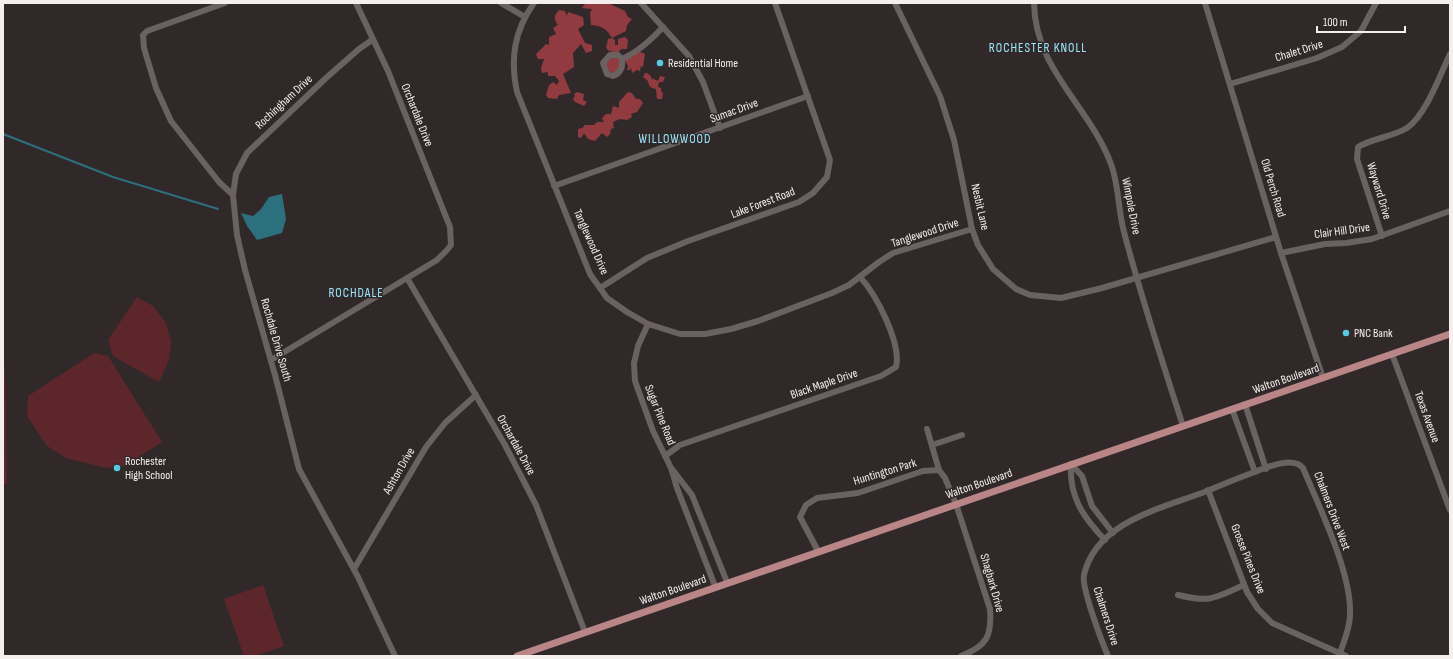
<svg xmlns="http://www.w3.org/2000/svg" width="1453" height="659" font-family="'Sofia Sans Condensed',sans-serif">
	<rect width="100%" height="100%" fill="#312929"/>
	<g fill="#5d262a">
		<path d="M137,297l16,9 13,17 5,19 -2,18 -10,22 -46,-26 -5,-16z"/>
		<path d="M94,353l14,3 54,86 -38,24 -18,2 -40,-10 -19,-12 -20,-30 1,-20z"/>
		<path d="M3,355l2,13 2,116h-4z"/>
		<path d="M263,585l21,61 -29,10h-11l-20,-57z"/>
	</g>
	<g fill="#913b41">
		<path d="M580,3h28l17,8 3,6 4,2 -5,6 -1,6 -14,7 3,2v5h3v-6l7,-2 3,3 -1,9h-6l-3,4 -9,-2 -3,-3 2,-9 4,-1c-6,-10 -10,-12 -21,-13l-1,-12 2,-4 -10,-1 3,-4z"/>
		<path d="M559,10l6,1 2,5 1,-4 15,5 1,8 -6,4 7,14 7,2v6l-6,2 -5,-9 -8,9 1,14 -11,7 8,19 -12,2 -2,4 -9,-1 -2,-3 3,-10 4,-3 4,3 2,-4 -4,-5h-7v-4l-6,1 -1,-5 3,-9h-6l-2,-5 10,-10 3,1v-8l7,-3 -3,-6 5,-3c-5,-7 -4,-9 1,-15z"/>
		<path d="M639,51l6,3 -2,13 -2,-1 -1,5 -3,-1 -5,3 -1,-5 -1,2h-3l1,-4 -3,-5 1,-8z"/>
		<path d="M614,56l5,2 1,7 -5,9 -9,-4v-7z"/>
		<path d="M645,73h2l4,3v2l7,3 2,-5 5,1 -2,5h-4l-1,5 3,1v3l2,2 -1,6h-5l-1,-10c-5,-1 -7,-2 -8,-8l-5,-4z"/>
		<path d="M577,92l7,2 -1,6 4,2 -3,4 -9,-4 -2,-3 2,-3 -1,-2z"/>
		<path d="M628,92l4,1 4,6h4l3,4 -6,9 -6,2 1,3 -5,3 -7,-1 -7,3 1,6 -3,1 -1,5 -3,3 -5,-4 -7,8 -7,-2 -4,-6 -3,5 -3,-1v-8l4,-1 3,-3h9l3,-3h7l-2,-4 4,-4h5l2,-8 6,2v-6z"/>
	</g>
	<path fill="#2c6f7d" d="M282,194l4,25 -4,14 -25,7 -10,-14 -6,-13 12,3 8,-7 8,-12z"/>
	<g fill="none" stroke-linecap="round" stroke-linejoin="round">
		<path stroke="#2c6f7d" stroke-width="2" d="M3,134l110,43 105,32"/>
		<g stroke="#6a6161" stroke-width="6">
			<path d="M225,3l-78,28 -4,4 1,13 12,40 15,33 48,61 14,13 4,40 8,35 30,105 24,94 59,108 37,79"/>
			<path d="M501,3l24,14"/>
			<path d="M534,3c-20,28 -24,56 -17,89l73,182 17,24 20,14 21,12 32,10h25l26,-5 27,-8 74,-28 17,-8 30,-23 14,-9 79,-24"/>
			<path d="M641,3l48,53 14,26 17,46"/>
			<path d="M895,3l45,93 14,44 18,89 6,16 15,24 23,20 14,6 31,3 41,-10 174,-51"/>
			<path d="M1034,3c1,67 55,102 77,161 8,21 7,46 13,68 17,65 38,129 59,194"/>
			<path d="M1205,3l76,250 42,125"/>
			<path d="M622,59l-4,-4h-8l-7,8 4,11 6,2c8,-3 10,-9 9,-17 16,-7 29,-19 41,-32"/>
			<path d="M1230,84l87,-26 25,-11 19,-16 15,-28"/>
			<path d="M554,186l254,-90"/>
			<path d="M233,195l3,-21 11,-21 79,-75 33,-29 13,-9"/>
			<path d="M1382,236l-25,-77 1,-12c15,-9 34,-10 49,-19 19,-13 33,-53 43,-74"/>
			<path d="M1281,253l44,-9 21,-1 26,-4 78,-28"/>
			<path d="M407,278l98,167 31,60 49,127"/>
			<path d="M600,288l47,-30 41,-17 111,-39 14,-9 14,-16 3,-17 -55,-157"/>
			<path d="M648,324l-10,22 -4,17 1,18 18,50 18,37 6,20 38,98"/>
			<path d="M1392,354l58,156"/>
			<path d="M271,360l166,-100 10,-10 4,-5 -1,-18 -62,-156 -32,-68"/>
			<path d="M1245,404l21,65"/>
			<path d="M1232,409l23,63"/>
			<path d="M927,429l12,41"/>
			<path d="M932,445l30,-10"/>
			<path d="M665,456l15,-11 201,-69 15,-9c6,-23 -20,-73 -36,-90"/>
			<path d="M1071,464c-2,33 12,53 34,76"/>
			<path d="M1071,464l11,12 10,30 21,27"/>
			<path d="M672,469l20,26 35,87"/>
			<path d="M1208,490l39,102 11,17 14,14 74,33"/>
			<path d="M818,551l-18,-34 6,-12 11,-7 41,-5 65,-22 16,-1 6,8 11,26 34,105c2,27 -3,37 -29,47"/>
			<path d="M354,569l72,-122 19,-24 31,-28"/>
			<path d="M1178,595c33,8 37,3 66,-10"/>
			<path d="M1108,656c-6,-14 -27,-69 -24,-81 12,-54 80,-67 123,-84 12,-5 24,-10 37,-15 15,-5 47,-22 59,-8 16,39 49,105 47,147 0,13 -6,26 -10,38"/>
		</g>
		<path stroke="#ba8586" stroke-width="7" d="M517,656l933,-322"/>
	</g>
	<g fill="#57c9e2" stroke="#312929" stroke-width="1.5">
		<circle cx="660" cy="63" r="4"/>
		<circle cx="1346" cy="333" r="4"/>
		<circle cx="117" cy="468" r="4"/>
	</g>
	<g text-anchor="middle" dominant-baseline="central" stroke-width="3" stroke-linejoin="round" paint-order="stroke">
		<g font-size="12" fill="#f4efee" stroke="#312929">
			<text transform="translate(1299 51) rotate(-17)">Chalet Drive</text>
			<text transform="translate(284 102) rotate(-43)">Rochingham Drive</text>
			<text transform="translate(734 111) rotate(-20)">Sumac Drive</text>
			<text transform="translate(417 115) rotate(68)">Orchardale Drive</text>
			<text transform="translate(1273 188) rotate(73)">Old Perch Road</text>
			<text transform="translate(1379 191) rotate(73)">Wayward Drive</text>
			<text transform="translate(763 203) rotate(-21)">Lake Forest Road</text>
			<text transform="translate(1131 206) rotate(79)">Wimpole Drive</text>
			<text transform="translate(980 207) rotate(77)">Nesbit Lane</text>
			<text transform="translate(1342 231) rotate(-8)">Clair Hill Drive</text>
			<text transform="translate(925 233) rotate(-18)">Tanglewood Drive</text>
			<text transform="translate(591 242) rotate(66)">Tanglewood Drive</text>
			<text transform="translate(276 340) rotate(74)">Rochdale Drive South</text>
			<text transform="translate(1286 379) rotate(-19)">Walton Boulevard</text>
			<text transform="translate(824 384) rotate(-19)">Black Maple Drive</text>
			<text transform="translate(660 415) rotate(68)">Sugar Pine Road</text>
			<text transform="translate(1427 417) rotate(70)">Texas Avenue</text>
			<text transform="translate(516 445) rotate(61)">Orchardale Drive</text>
			<text transform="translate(399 471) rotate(-60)">Ashton Drive</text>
			<text transform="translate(885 472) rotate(-17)">Huntington Park</text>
			<text transform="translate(979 484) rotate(-19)">Walton Boulevard</text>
			<text transform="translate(1332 511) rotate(69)">Chalmers Drive West</text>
			<text transform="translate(1248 559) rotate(68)">Grosse Pines Drive</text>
			<text transform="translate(992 583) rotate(74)">Shagbark Drive</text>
			<text transform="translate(673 590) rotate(-19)">Walton Boulevard</text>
			<text transform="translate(1106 616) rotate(72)">Chalmers Drive</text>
		</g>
		<g font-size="12" fill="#f4efee" stroke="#312929" text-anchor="start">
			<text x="668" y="63">Residential Home</text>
			<text x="1354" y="333">PNC Bank</text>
			<text x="125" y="461">Rochester<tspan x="125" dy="14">High School</tspan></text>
		</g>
		<g font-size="13" letter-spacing="1" fill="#9ce9fc" stroke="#312929">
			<text x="1038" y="48">ROCHESTER KNOLL</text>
			<text x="675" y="139">WILLOWWOOD</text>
			<text x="356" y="293">ROCHDALE</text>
		</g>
	</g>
	<rect width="1453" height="659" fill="none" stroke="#f4efee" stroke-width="8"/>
	<path d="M1317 26v6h88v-6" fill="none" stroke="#f4efee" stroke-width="2"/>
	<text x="1323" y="26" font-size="12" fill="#f4efee" stroke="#312929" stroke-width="3" paint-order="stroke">100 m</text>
</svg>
